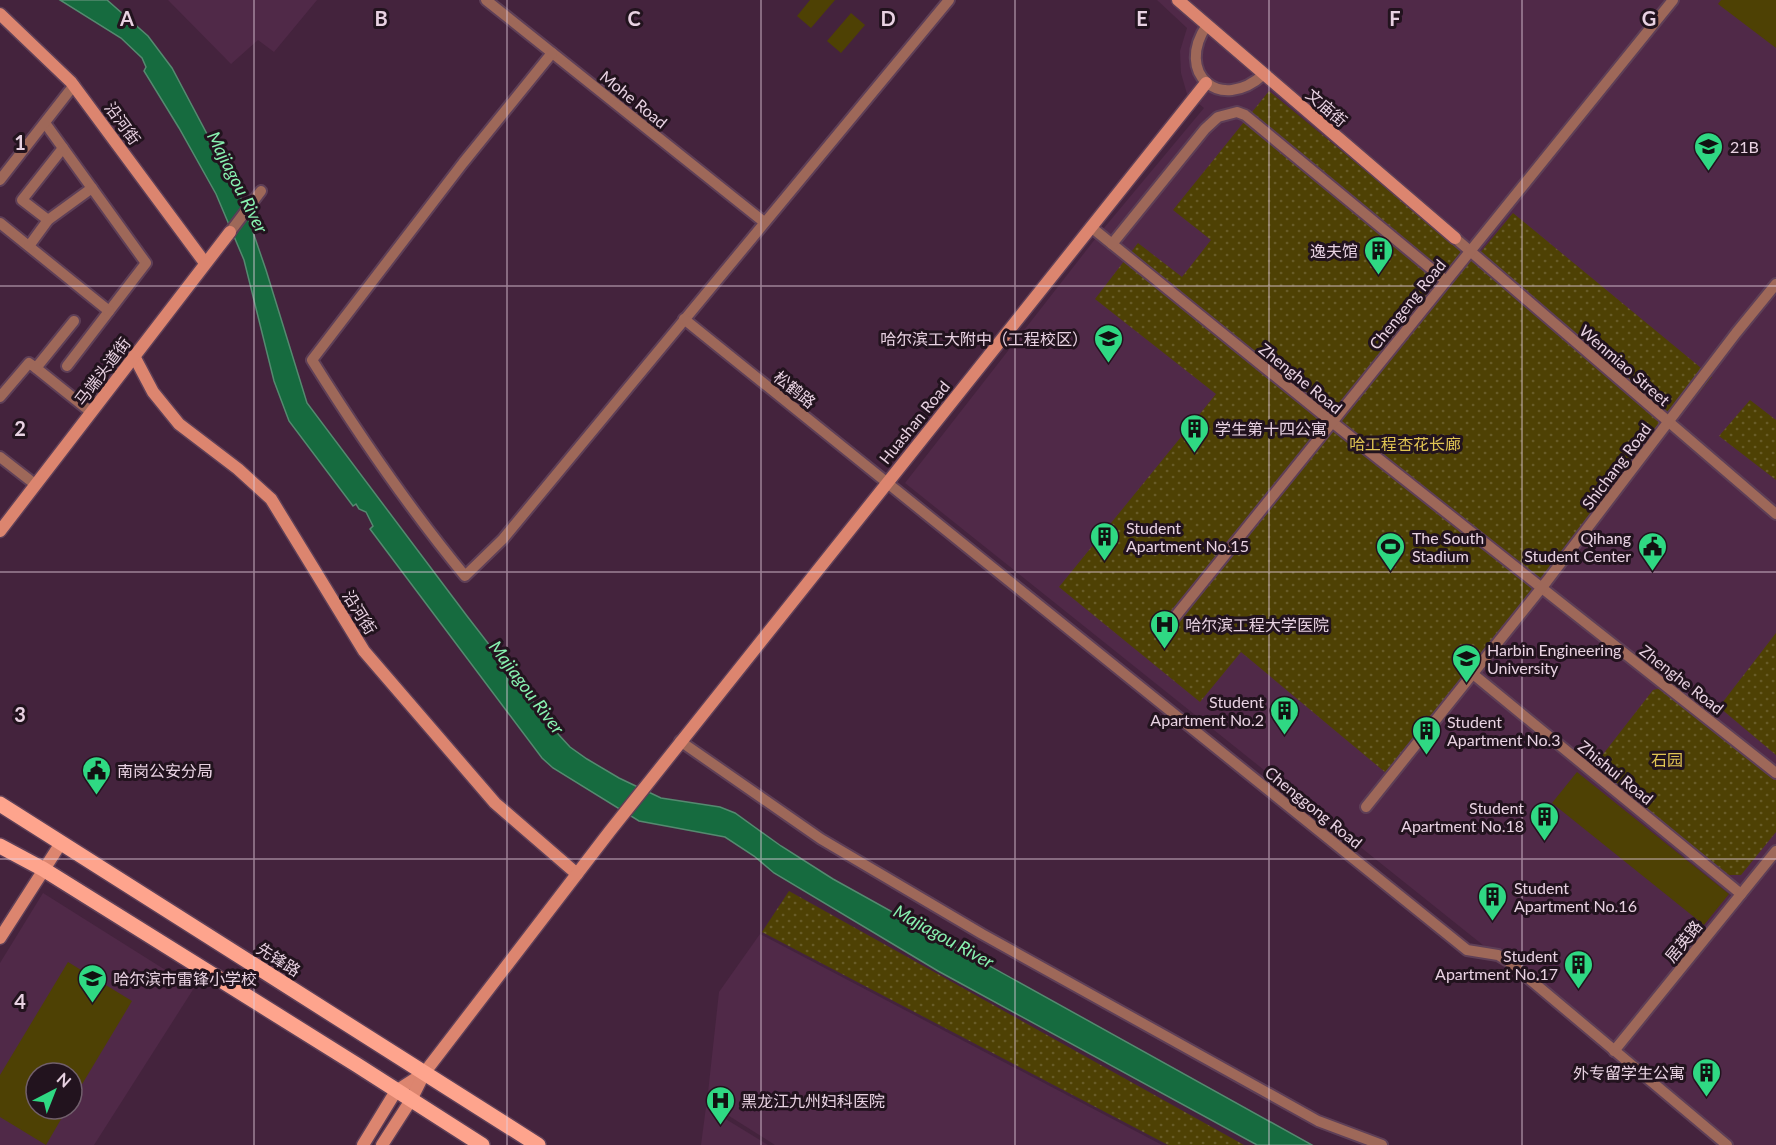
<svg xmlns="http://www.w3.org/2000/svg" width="1776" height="1145" font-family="Lato,'Noto Sans SC',sans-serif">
	<defs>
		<pattern id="park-dots" width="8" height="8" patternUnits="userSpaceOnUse" patternTransform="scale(1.5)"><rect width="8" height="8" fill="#4e4104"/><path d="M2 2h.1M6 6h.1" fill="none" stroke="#685c28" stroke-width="1.8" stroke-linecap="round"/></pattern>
	</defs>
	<rect width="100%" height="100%" fill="#44233d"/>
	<g fill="#502948" fill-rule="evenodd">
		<path d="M168,0h149l-43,52 -16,-12 -27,24z"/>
		<path d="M1157,0h619v1145h-43l-828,-662 194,-249 105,-126 -17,-14 -6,-21 -1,-22 7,-23z"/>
		<path d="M43,893l151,95 -100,157h-94v-182zM36,1073h36v36h-36z"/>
		<path d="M760,934l402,211h-387l-68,-43 12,-110z"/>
		<path d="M706,1107l62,38h-67z"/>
	</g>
	<g fill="#4e4104">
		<path d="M810,0h25l-24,28 -14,-12z"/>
		<path d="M1721,0h55v48l-58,-44z"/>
		<path d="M851,13l14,12 -24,28 -14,-12z"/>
		<path d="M1577,772l152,122 -25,31 -152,-122z"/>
		<path d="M68,962l64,39 -60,100v-28h-36v36h31l-21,36 -46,-28v-42z"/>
	</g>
	<g fill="url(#park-dots)">
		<path d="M1269,91l205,169 39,-47 199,164 -326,396 -145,-121 -41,50 -141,-115 157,-193 -121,-95 43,-56 44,34 29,-37 -38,-30z"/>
		<path d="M1750,400l26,20v60l-57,-44z"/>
		<path d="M1776,633v122l-57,-48z"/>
		<path d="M1662,688l114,92v52l-35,43h-12l-130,-104 -2,-9 56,-72z"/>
		<path d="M789,891l455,254h-76l-406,-213z"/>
	</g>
	<path fill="#166b3f" stroke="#558a70" stroke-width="1.5" d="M60,0h47l41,36 24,32 70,132 24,70 41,133 160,213 92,119 11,12 17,12 32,19 42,20 59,9 15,6 46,33 52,33 479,266h-55l-319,-174 -164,-98 -20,-17 -29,-19 -86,-16 -86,-53 -11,-10 -172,-229 3,-3 -7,-14 -7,-3 -3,-5 -3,2 -64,-85 -15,-40 -30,-121 -28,-66 -37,-66 -35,-57 2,-4 -4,-9 -21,-20z"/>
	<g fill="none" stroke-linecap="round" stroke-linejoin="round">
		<defs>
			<g id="street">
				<path d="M486,0l278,222"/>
				<path d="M1207,25c-33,48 13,89 57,49"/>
				<path d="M552,53l-89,110 -151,197c47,75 97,148 153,216l38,-37 446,-539"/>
				<path d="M45,123l101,140 -79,103"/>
				<path d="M0,180l74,-95"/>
				<path d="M48,220l-26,-20 41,-52"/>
				<path d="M0,223l109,88"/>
				<path d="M1091,227l241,195 444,351"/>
				<path d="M230,232l31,-41"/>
				<path d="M1455,238l321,276"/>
				<path d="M1112,244l93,-115 13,-12 19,-5 8,3 201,166"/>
				<path d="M29,246l19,-26 44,-32"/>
				<path d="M684,319l783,631 31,5 10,6 219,184"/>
				<path d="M36,368l55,44"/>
				<path d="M0,397l29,-34 7,5 38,-47"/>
				<path d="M0,457l36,28"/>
				<path d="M1166,628l507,-628"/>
				<path d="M1473,674l268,220"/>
				<path d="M680,741l141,98 161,95 336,187 64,24"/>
				<path d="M1366,807l181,-226 189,-248 40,-49"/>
				<path d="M1614,1051l162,-200"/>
			</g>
			<g id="secondary">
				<path d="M1178,0l277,238"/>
				<path d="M0,14l71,68 134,181"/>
				<path d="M134,356l19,36 26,32 59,45 33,30 93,152 131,152 82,71"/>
				<path d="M0,531l230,-299"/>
				<path d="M0,938l61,-95"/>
				<path d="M363,1145l33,-54 28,-18"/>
				<path d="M382,1145l29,-45 14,-28 185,-241 596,-748"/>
			</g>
			<g id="primary">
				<path d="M0,804l538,341"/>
				<path d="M0,846l43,23 314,196 125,80"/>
			</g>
		</defs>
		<use href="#street" stroke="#5e3f57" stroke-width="14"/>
		<use href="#secondary" stroke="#5e3f57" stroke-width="15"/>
		<use href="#primary" stroke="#5e3f57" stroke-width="18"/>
		<use href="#street" stroke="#9e6859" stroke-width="10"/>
		<use href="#secondary" stroke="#dc856f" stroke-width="12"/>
		<use href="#primary" stroke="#fea48d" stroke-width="15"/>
	</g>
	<path fill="none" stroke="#e8d2e2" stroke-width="1.5" stroke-opacity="0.55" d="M254,0v1145M507,0v1145M761,0v1145M1015,0v1145M1269,0v1145M1522,0v1145M0,286h1776M0,572h1776M0,859h1776"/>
	<defs>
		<symbol id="university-pin" viewBox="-11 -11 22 30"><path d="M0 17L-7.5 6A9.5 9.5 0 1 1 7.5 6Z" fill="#2fd883" stroke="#22131e"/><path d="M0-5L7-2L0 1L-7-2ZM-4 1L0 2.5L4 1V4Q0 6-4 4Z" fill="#111"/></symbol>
		<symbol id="building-pin" viewBox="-11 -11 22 30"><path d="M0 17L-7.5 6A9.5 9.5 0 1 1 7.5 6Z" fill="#2fd883" stroke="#22131e"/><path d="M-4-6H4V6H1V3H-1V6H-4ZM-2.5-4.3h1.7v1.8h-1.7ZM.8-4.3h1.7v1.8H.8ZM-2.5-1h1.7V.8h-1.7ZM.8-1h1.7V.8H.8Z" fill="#111"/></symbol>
		<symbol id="school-pin" viewBox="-11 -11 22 30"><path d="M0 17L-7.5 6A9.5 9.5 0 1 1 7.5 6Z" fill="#2fd883" stroke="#22131e"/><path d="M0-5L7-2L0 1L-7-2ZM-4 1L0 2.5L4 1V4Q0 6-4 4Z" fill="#111"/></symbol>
		<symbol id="stadium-pin" viewBox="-11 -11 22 30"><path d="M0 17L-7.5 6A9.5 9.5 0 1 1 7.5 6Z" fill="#2fd883" stroke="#22131e"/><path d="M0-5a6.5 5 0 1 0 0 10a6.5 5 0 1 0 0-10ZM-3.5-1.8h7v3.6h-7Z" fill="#111"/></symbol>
		<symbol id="civic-pin" viewBox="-11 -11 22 30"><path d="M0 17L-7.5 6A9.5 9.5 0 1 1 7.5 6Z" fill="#2fd883" stroke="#22131e"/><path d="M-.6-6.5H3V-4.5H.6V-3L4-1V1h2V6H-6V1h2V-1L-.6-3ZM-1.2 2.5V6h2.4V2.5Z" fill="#111"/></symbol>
		<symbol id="hospital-pin" viewBox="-11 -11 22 30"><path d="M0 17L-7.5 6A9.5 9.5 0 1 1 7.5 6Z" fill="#2fd883" stroke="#22131e"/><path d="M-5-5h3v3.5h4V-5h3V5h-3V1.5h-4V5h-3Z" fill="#111"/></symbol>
	</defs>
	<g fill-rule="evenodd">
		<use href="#university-pin" x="1692" y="130" width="33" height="45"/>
		<use href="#building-pin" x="1362" y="234" width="33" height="45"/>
		<use href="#school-pin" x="1092" y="322" width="33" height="45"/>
		<use href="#building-pin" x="1178" y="412" width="33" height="45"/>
		<use href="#building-pin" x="1088" y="520" width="33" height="45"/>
		<use href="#stadium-pin" x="1374" y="530" width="33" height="45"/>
		<use href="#civic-pin" x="1636" y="530" width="33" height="45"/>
		<use href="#hospital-pin" x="1148" y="608" width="33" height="45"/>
		<use href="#university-pin" x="1450" y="642" width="33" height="45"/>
		<use href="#building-pin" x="1268" y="694" width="33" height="45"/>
		<use href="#building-pin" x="1410" y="714" width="33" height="45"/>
		<use href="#civic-pin" x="80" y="754" width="33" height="45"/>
		<use href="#building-pin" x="1528" y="800" width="33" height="45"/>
		<use href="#building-pin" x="1476" y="880" width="33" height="45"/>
		<use href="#building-pin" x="1562" y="948" width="33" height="45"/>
		<use href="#school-pin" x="76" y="962" width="33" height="45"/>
		<use href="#building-pin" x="1690" y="1056" width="33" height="45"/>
		<use href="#hospital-pin" x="704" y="1084" width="33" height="45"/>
	</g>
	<g text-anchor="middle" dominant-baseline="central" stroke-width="6" stroke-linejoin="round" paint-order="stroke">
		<g font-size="16" fill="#e8d2e2" stroke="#22131e">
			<text transform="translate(634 99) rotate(39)">Mohe Road</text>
			<text transform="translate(1327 107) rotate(41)">文庙街</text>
			<text transform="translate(123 123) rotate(54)">沿河街</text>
			<text transform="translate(1407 304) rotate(-51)">Chengeng Road</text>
			<text transform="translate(1625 365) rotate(41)">Wenmiao Street</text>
			<text transform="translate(102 371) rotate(-53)">马端头道街</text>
			<text transform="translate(1301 378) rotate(39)">Zhenghe Road</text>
			<text transform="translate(795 389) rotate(39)">松鹤路</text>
			<text transform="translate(914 422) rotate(-51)">Huashan Road</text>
			<text transform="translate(1616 466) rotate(-53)">Shichang Road</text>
			<text transform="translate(360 612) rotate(58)">沿河街</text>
			<text transform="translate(1682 679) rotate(38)">Zhenghe Road</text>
			<text transform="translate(1616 772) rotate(39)">Zhishui Road</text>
			<text transform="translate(1314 807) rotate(39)">Chenggong Road</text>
			<text transform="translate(1683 941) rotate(-51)">居英路</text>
			<text transform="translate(279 959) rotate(32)">先锋路</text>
		</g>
		<g font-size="16" fill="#e8d2e2" stroke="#22131e" text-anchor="start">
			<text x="1730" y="146">21B</text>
			<text x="1358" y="250" text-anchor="end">逸夫馆</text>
			<text x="1088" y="338" text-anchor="end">哈尔滨工大附中（工程校区）</text>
			<text x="1215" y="428">学生第十四公寓</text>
			<text x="1126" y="527">Student<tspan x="1126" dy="18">Apartment No.15</tspan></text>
			<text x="1412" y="537">The South<tspan x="1412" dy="18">Stadium</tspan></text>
			<text x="1631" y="537" text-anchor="end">Qihang<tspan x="1631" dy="18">Student Center</tspan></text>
			<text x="1185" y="624">哈尔滨工程大学医院</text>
			<text x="1487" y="649">Harbin Engineering<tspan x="1487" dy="18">University</tspan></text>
			<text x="1264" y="701" text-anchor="end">Student<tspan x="1264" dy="18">Apartment No.2</tspan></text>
			<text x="1447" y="721">Student<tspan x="1447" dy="18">Apartment No.3</tspan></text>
			<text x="117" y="770">南岗公安分局</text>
			<text x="1524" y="807" text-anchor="end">Student<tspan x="1524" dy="18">Apartment No.18</tspan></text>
			<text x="1514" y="887">Student<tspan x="1514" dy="18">Apartment No.16</tspan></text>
			<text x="1558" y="955" text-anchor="end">Student<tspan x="1558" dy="18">Apartment No.17</tspan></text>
			<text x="113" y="978">哈尔滨市雷锋小学校</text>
			<text x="1685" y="1072" text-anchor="end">外专留学生公寓</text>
			<text x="741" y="1100">黑龙江九州妇科医院</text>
		</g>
		<g font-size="16" fill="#e1c553" stroke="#22131e">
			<text x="1405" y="443">哈工程杏花长廊</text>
			<text x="1667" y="759">石园</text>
		</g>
		<g font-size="18" font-style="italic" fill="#88f2b0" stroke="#22131e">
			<text transform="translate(238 182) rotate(63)">Majiagou River</text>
			<text transform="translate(527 687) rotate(53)">Majiagou River</text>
			<text transform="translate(944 936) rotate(29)">Majiagou River</text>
		</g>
	</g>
	<g font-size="20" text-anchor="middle" font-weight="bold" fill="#e8d2e2" stroke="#22131e" stroke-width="6" stroke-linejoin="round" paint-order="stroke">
		<text x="127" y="26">A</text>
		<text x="381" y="26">B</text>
		<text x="634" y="26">C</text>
		<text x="888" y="26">D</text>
		<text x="1142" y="26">E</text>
		<text x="1395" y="26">F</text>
		<text x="1649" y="26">G</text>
		<text x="20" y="150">1</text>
		<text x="20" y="436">2</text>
		<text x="20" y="722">3</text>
		<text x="20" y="1009">4</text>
	</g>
	<g transform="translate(54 1091) rotate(42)"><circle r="28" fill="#22131e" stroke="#715f6c" stroke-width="1.5"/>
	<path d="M0-4.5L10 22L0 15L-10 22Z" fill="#2fd883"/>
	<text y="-9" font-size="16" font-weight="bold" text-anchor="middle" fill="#e8d2e2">N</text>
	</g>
</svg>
